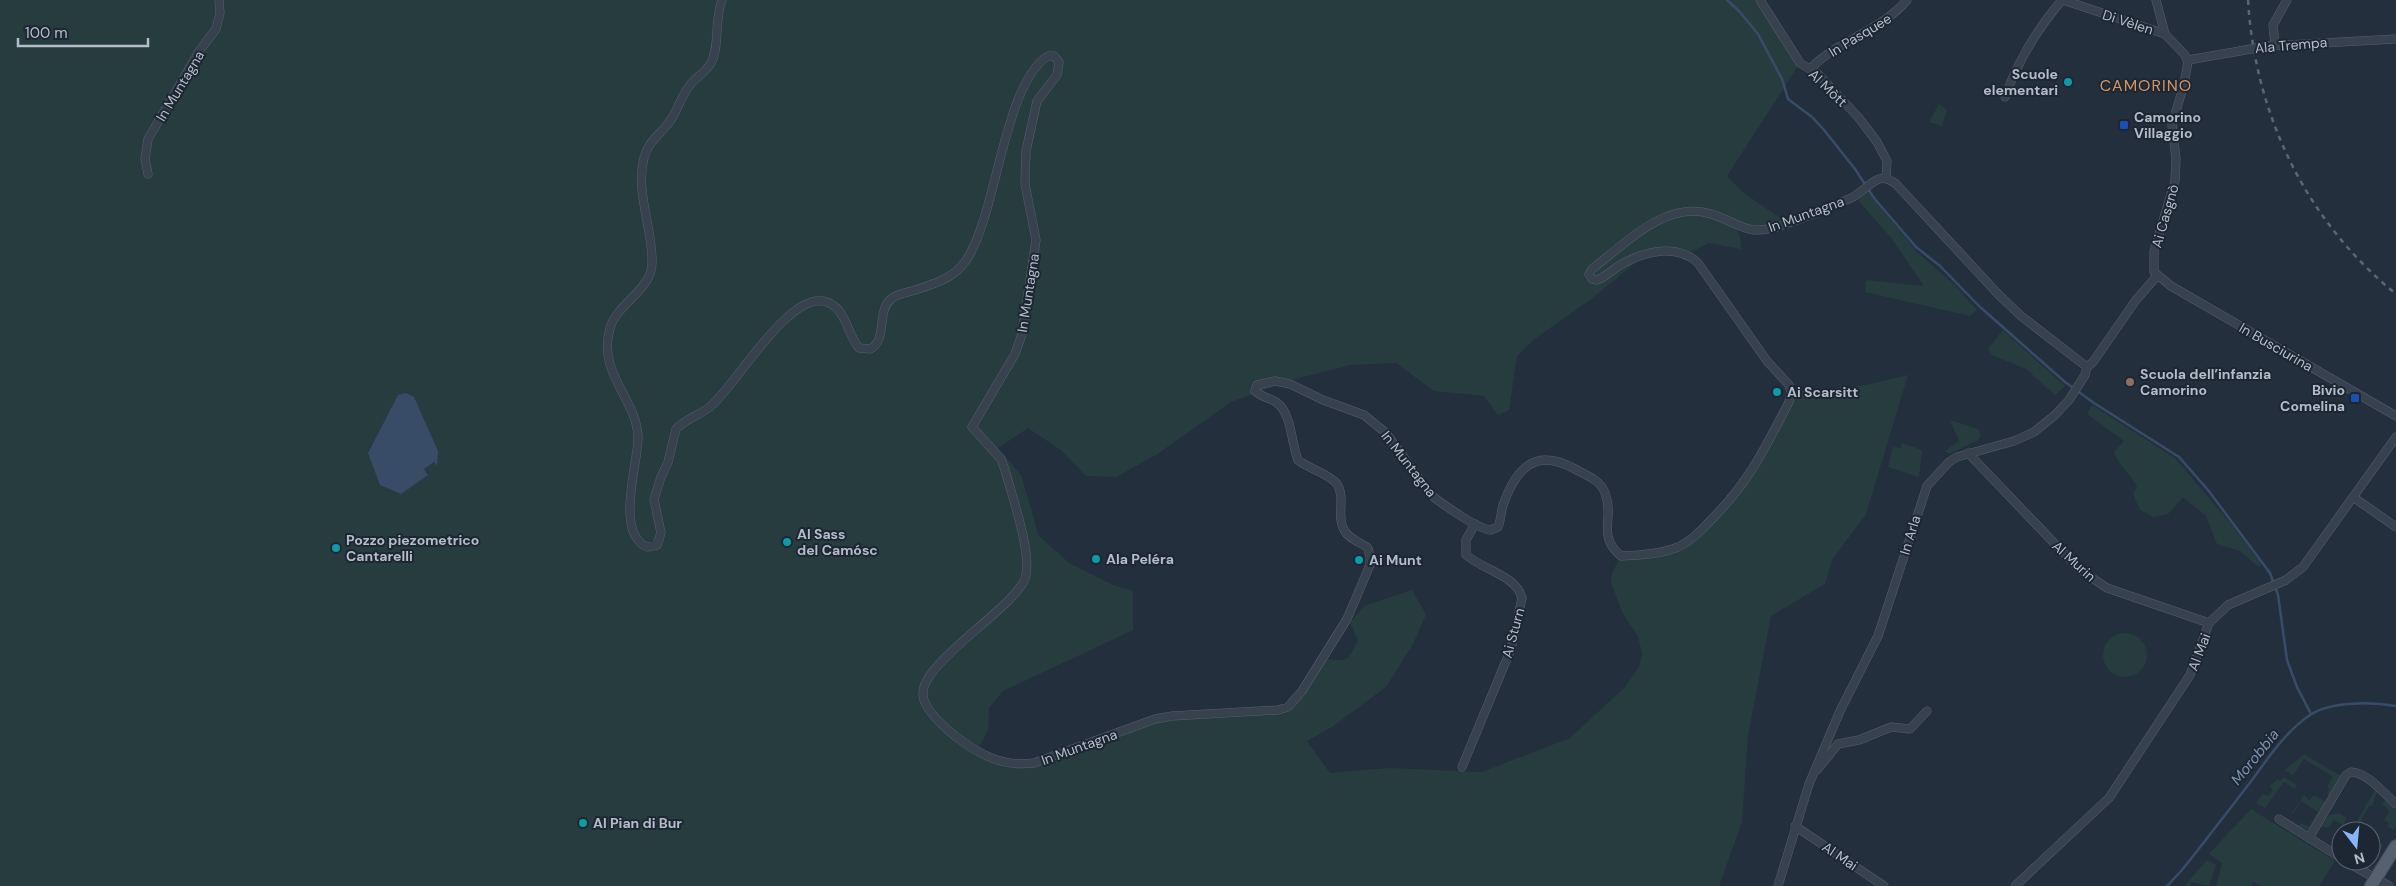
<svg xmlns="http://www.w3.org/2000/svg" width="2396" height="886" font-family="'DM Sans',sans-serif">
	<rect width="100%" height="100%" fill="#242f3e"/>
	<g fill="#263c3f" fill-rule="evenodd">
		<path d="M0,0h1760l40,63 -73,113 17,17 39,27 -20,6 -29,-1 6,11 1,13 -32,-6 -16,8h-43l-60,49 -57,40 -16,16 -8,54 -11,5 -14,-19 -50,-5 -38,-28 -46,2 -62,16 -57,21 -75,53 -40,22 -30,-1 -24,-25 -34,-23 -30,20 23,27 18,61 30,27 44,22 20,6v39l-130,61 -14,17 -1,22 -11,21 41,14 137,-46 123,-9 18,-10 31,-41c23,3 21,1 31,-19l-8,-17 14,-17 48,-16 14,25 -13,29 -27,43 -54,40 -25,14 23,32 59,-5 93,4 88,-34 55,-51 14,-20 3,-13 -4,-18 -15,-22 -12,-31 1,-10 9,-17 57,-9 52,-45 59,-100 14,-12 59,-4 46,-11 -42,139 -34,46 -7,24 -54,32 -23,119 -6,87 -23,64h-1719zM398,395l39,71 -3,-4 -10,7 4,6 -60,-22z"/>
		<path d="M1939,104l8,6 -5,16 -13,-4z"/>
		<path d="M1868,192l50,61 38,33 21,24 -7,6 -105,-24 1,-12 58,6 -32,-47 -34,-39z"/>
		<path d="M2003,330l62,56 -10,9 -29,-26 -34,-14 -4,-6z"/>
		<path d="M2092,405l83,53 57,67 30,40 -3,2 -19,-16 -23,-7 -11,-28 -23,-19 -15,17 -15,3 -13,-7 -7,-16 4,-8c-6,-11 -20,-23 -23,-34l10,-11 -37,-27z"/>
		<path d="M1950,420l28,9 3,6 -3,5 -29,14 -4,-3 14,-10z"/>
		<path d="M1902,443l20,7 -3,27 -31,-10 5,-20 8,1z"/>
		<circle cx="2125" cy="655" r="22"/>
		<path d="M2304,754l37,22 -11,19 -3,-1 2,-5 -2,-2 6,-10 -29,-18 -11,16 -8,-5z"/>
		<path d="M2284,777l13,8 -3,4 -10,-7 -19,26 -9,-5 7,-9 5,2 5,-5 -3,-5 7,-7 3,2z"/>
		<path d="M2375,790l2,2 -5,14h-3l-8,14 4,4 -1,1 -7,-4z"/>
		<path d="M2304,795l5,5 5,-5 12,7 -18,28 -10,-4 2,-3 9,3 9,-14 -17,-11 -8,13 -1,-1z"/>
		<path d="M2386,800l10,11v15l-2,4 -6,-3 1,-4 -5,-3 5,-7 -2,-5 -5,-4z"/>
		<path d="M2251,809l84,52 -16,25h-59l-7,-4 -1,4h-36l6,-23 -13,-9z"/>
		<path d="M2339,813l8,5 -3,5 6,4 -3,4h-3l2,-4 -12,-7 -6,8 -7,-2 8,-11z"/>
		<path d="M2371,831l9,6 -3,5 6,3 -14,24 -14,-8h16z"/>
		<path d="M2207,860l9,5 -7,21 -18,-4 -1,4h-6z"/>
	</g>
	<path fill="#394c67" d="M406,393l8,4 24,54 -1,15 -3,-4 -10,7 4,6 -27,19 -21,-9 -12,-32 30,-58z"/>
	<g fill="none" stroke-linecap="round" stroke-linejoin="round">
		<g stroke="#394c67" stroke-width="2.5">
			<path d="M1727,0l12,11 19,23 24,45 6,20 24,18 12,13 31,39 19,29 42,49 24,19 39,40 86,76 29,21 85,54 29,33 62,83 8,22 9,65 10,27 14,27"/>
			<path d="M2167,886l15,-16c24,-30 47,-60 70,-90 17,-23 34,-49 58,-65 22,-14 62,-13 86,-9"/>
		</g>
		<defs>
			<g id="minor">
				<path d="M722,0c-8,21 -2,46 -11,63 -5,9 -15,14 -21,22 -9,11 -12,25 -20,36 -9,13 -22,20 -26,37 -9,34 9,71 8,105 0,27 -35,40 -42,65 -13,45 26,70 28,108 1,26 -24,96 9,111l10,-2 4,-12 -7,-34 7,-22 7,-15 8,-33c10,-11 25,-14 35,-23 26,-23 76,-111 112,-105 23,4 23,32 36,47l11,1c18,-9 6,-37 21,-50 6,-5 14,-6 21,-8 22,-7 42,-12 55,-32 30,-46 37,-176 81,-203h6l5,6 -2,13 -20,26 -11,50 -1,33 11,56 -14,94 -7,20 -43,73 29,32 4,11c6,23 30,90 19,111 -16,31 -104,83 -101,114 1,15 21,32 32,41 25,19 47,31 79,27l121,-44 17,-3 106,-6 10,-3 14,-16 45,-72 23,-54v-8l-2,-9c-8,-6 -19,-9 -24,-18 -8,-14 2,-33 -7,-46 -9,-11 -28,-15 -39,-24 -7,-17 -6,-47 -22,-58 -7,-4 -14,-5 -21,-11l2,-6 18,-4 15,3 33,16 41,15 22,18 45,62c10,8 48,35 60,35 2,-1 5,-2 7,-3 3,-7 3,-15 5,-22 13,-37 32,-57 70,-37 12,7 27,11 32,25 10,26 -9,42 16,63 19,-1 40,-2 57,-9 11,-5 22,-15 30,-24 40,-39 56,-73 81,-121l2,-10 -2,-7 -22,-24 -69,-98c-22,-21 -57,-11 -81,4 -7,5 -12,10 -20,13l-5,-1 -3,-5 3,-5c33,-25 73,-69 119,-55 30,9 34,23 69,12 24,-8 48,-17 71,-28 10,-5 18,-15 28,-19 7,-2 12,1 17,5l102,110 23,22 66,51"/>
				<path d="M1760,0l40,63 18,11 41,44 18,24 10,19 -1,17"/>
				<path d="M2063,0l102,34"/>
				<path d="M2156,0l9,34 20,21 3,7 -4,22 -12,41 4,34 -1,22 -21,70v21l17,14 225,130"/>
				<path d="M2275,45l-2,-20 14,-25"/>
				<path d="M2266,46l130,-7"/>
				<path d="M2188,60l52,-9"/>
				<path d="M1811,68c28,-28 71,-38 96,-68"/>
				<path d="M2005,97c13,-36 32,-68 57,-97"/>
				<path d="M148,174l-3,-15 3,-20 52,-89 16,-21 4,-16 -1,-13"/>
				<path d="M1968,453l111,116 28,19 102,35"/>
				<path d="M2353,497l43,30"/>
				<path d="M1462,767l49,-118 11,-51c-6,-23 -39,-28 -56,-43v-15l9,-16"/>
				<path d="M1817,770l21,-26 21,-4 32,-13 19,2 17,-18"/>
				<path d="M2279,819l62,39"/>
				<path d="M1795,826l89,60"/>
				<path d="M2309,838l37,-63 5,-3c18,1 32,21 45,32"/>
				<path d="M2345,861l44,25"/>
				<path d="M1778,886l31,-102 31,-73 38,-75 49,-150 22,-24 8,-5 57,-16 20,-9 21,-17 14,-15 16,-25 2,-8 6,-5 43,-62 21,-24"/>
				<path d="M2015,886l94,-88 81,-123 19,-52 19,-18 58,-25 17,-13 93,-130"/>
			</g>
			<path id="primary" d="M2371,886l25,-40"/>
		</defs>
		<use href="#minor" stroke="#565f6c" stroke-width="9"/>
		<use href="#primary" stroke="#414a57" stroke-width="14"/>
		<use href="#minor" stroke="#38414e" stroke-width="8"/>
		<use href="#primary" stroke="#56606e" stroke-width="12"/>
		<path stroke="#5a6575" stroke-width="2.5" stroke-dasharray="5 5" stroke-linecap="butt" d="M2248,0c7,115 58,221 148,294"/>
		<defs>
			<path id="minor-bridge" d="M2240,51l26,-5"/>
		</defs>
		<use href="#minor-bridge" stroke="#565f6c" stroke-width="9" stroke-linecap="butt"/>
		<use href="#minor-bridge" stroke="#38414e" stroke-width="8"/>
	</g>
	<g fill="#0f9aa8" stroke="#1d2633" stroke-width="2">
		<circle cx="2068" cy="82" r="5"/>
		<circle cx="1777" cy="392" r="5"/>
		<circle cx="787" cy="542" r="5"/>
		<circle cx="336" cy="548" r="5"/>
		<circle cx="1096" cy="559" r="5"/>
		<circle cx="1359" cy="560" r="5"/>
		<circle cx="583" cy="823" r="5"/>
	</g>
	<g fill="#1a4fb4" stroke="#1d2633" stroke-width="2">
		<rect x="2119" y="120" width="10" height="10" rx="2.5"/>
		<rect x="2350" y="393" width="10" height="10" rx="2.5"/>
	</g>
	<circle fill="#8d6e63" stroke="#1d2633" stroke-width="2" cx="2130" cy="382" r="5"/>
	<g text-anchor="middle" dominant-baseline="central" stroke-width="4" stroke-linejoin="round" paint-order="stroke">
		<g font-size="14" fill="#b4bcc9" stroke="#1d2633">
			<text transform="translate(2128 22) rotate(18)">Di Vèlen</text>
			<text transform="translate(1860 35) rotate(-31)">In Pasquee</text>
			<text transform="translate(2291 45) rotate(-5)">Ala Trempa</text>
			<text transform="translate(180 86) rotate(-59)">In Muntagna</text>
			<text transform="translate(1828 88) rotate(44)">Al Mòtt</text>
			<text transform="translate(1806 214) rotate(-20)">In Muntagna</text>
			<text transform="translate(2165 216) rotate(-74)">Ai Casgnò</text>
			<text transform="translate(1028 293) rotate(-81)">In Muntagna</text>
			<text transform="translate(2276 347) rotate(30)">In Busciurina</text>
			<text transform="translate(1409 464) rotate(52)">In Muntagna</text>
			<text transform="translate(1910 535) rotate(-73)">In Arla</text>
			<text transform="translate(2074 561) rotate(42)">Al Murin</text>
			<text transform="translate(1513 633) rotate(-75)">Ai Sturn</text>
			<text transform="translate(2199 652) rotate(-69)">Al Mai</text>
			<text transform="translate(1079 747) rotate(-20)">In Muntagna</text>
			<text transform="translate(1840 856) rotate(34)">Al Mai</text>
		</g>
		<g font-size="14" font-weight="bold" fill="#b4bcc9" stroke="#1d2633" text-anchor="start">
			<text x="2058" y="74" text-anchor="end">Scuole<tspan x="2058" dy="16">elementari</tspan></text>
			<text x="2134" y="117">Camorino<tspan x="2134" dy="16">Villaggio</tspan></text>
			<text x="2140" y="374">Scuola dell’infanzia<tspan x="2140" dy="16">Camorino</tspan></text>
			<text x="2345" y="390" text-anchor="end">Bivio<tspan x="2345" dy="16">Comelina</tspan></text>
			<text x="1787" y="392">Ai Scarsitt</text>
			<text x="797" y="534">Al Sass<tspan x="797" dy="16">del Camósc</tspan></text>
			<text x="346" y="540">Pozzo piezometrico<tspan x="346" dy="16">Cantarelli</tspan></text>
			<text x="1106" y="559">Ala Peléra</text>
			<text x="1369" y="560">Ai Munt</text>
			<text x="593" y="823">Al Pian di Bur</text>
		</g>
		<g font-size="15" font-style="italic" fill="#7c92b1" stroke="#1d2633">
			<text transform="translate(2255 757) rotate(-51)">Morobbia</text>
		</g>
		<g font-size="16" letter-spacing="1" fill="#d59563" stroke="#1d2633">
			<text x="2146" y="85">CAMORINO</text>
		</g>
	</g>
	<g transform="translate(2356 846) rotate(164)"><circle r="24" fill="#1d2633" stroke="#59626f"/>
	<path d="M0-4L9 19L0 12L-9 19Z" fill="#8ab4f8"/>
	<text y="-8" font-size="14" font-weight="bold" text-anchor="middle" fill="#b4bcc9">N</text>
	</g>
	<path d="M18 38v8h130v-8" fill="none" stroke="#b4bcc9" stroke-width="2.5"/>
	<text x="25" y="38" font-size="15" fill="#b4bcc9" stroke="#1d2633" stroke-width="4" paint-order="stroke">100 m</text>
</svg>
